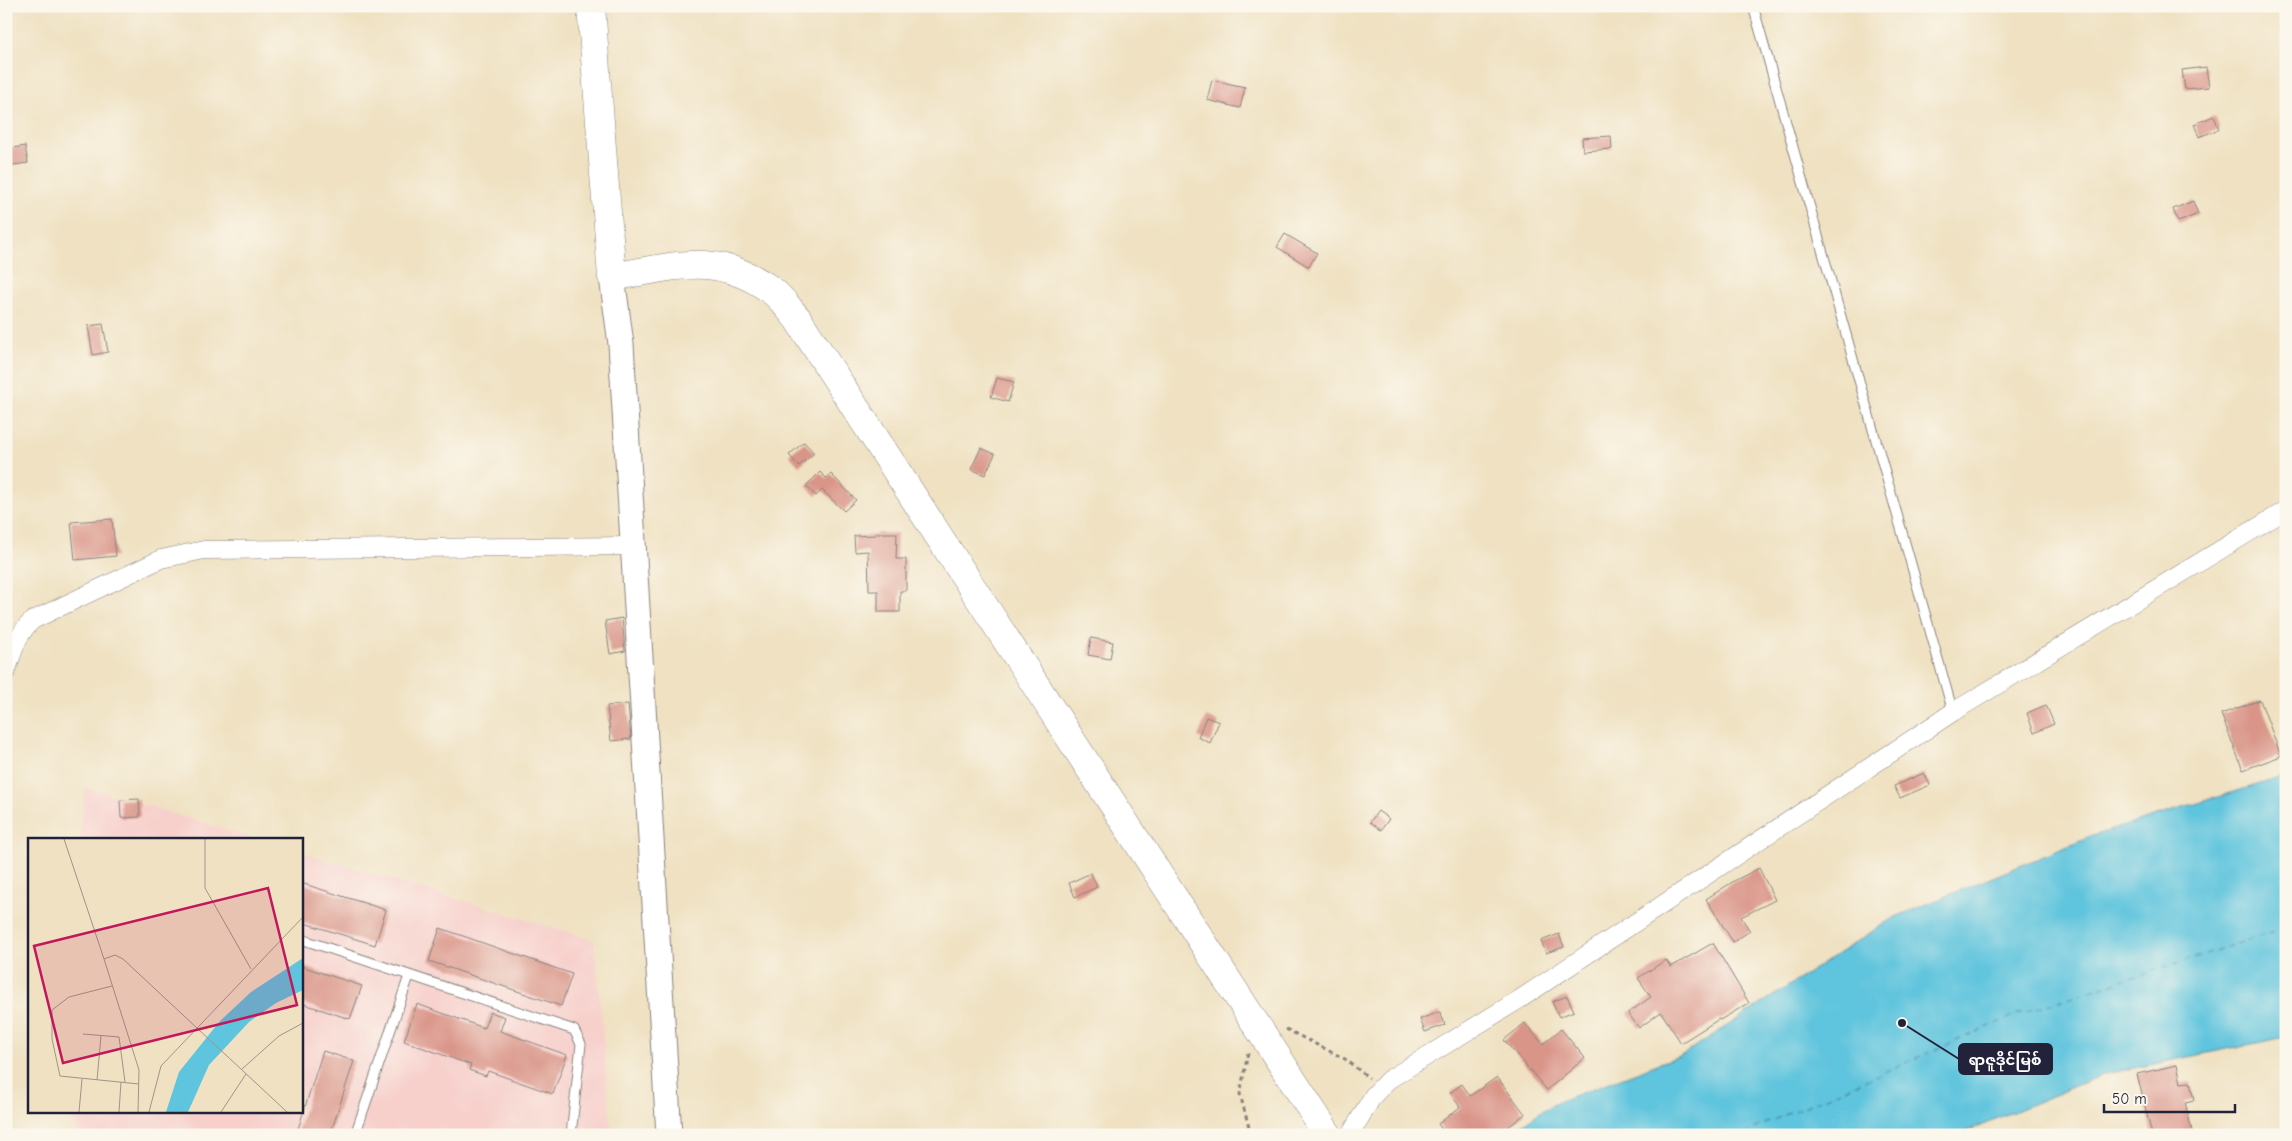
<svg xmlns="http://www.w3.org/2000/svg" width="2292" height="1141" font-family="'Comic Neue','Noto Sans Myanmar',sans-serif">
	<rect width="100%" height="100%" fill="#fbf7ec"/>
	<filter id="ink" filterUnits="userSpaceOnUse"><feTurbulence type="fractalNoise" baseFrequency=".02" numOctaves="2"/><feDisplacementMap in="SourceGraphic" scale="10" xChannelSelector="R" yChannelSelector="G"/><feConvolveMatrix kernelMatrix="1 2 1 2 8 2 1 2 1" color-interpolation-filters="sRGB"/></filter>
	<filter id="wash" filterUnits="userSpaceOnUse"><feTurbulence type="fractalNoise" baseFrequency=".0096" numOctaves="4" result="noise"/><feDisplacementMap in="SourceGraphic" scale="20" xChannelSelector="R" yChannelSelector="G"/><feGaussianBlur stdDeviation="1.12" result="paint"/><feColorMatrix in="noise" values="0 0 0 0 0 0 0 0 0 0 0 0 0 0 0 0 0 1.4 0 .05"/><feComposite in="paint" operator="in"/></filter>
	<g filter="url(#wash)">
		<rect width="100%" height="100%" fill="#efe1c1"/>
		<g fill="#f7d0cc">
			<path d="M85,787l175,53h-181z"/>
			<path d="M301,852l293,88 18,195h-533l-10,-23h232z"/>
		</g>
		<path fill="#5fc4dd" stroke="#40738c" d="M2286,776v261l-181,37 -148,61h-449l32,-23 20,-11 124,-47 209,-136 202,-83z"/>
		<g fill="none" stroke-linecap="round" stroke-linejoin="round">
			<path stroke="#375b74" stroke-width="1" stroke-dasharray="6 5" stroke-linecap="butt" d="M1745,1135l10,-7 263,-114 268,-86"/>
		</g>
		<g id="blocks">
			<g fill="#da9589">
				<path d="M2206,67l3,20 -24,2 -3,-19z"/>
				<path d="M1212,80l33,7 -5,21 -33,-8z"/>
				<path d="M2214,116l5,13 -20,8 -5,-13z"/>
				<path d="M1611,136l1,13 -29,2 -1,-13z"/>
				<path d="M25,146l3,17 -22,3v-17z"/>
				<path d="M2193,201l5,13 -20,8 -5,-13z"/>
				<path d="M1285,234l32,19 -8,14 -32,-20z"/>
				<path d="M103,324l5,28 -15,3 -5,-29z"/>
				<path d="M997,378l17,4 -6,20 -17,-5z"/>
				<path d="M804,442l10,11 -15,13 -10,-11z"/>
				<path d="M981,448l14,6 -10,21 -14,-6z"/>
				<path d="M820,472l6,6 5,-4 25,26 -12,11 -22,-21 -6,6 -10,-10z"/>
				<path d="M112,519l4,37 -41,4 -4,-38z"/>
				<path d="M876,533h21l-1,26h10v32h-6v21h-22v-21h-9l-1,-40 -13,1 -1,-16 22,-1z"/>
				<path d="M622,618l3,33 -15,3 -5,-33z"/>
				<path d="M1091,638l22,4 -3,17 -22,-4z"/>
				<path d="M2260,700l21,56 -38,14 -22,-56z"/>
				<path d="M628,704l3,35 -20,2 -4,-35z"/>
				<path d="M2046,705l8,19 -20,9 -7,-20z"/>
				<path d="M1206,717l13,5 -9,21 -12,-6z"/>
				<path d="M1924,773l6,12 -30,13 -6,-12z"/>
				<path d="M139,799l1,18 -19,1 -1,-18z"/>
				<path d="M1378,811l11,8 -8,11 -11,-8z"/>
				<path d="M1759,868l16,32 -34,17 9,14 -17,11 -27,-43 28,-18z"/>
				<path d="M1091,873l6,14 -22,10 -6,-14z"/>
				<path d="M301,883l85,27 -11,35 -74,-23z"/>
				<path d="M440,928l132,46 -11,32 -132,-45z"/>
				<path d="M1559,934l5,13 -18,6 -5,-12z"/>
				<path d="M1713,943l36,60 -29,17 -1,-1 -38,24 -20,-31 -22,16 -11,-15 23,-16 -13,-19 28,-18 5,7z"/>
				<path d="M301,966l61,20 -12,33 -49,-16z"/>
				<path d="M1567,996l7,15 -15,6 -7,-15z"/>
				<path d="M417,1004l67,24 6,-16 15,5 -5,14 67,24 -14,39 -65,-23 -2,5 -17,-6 2,-5 -67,-24z"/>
				<path d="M1440,1012l5,13 -20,7 -5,-13z"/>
				<path d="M1525,1023l18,21 18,-15 24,29 -38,32 -43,-50z"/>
				<path d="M323,1051l31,10 -24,74h-34z"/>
				<path d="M2177,1065l4,18 9,-1 4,18 -9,2 8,33h-41l-15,-61z"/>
				<path d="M1497,1077l28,37 -27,21h-52l-8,-11 22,-17 -10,-14 12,-9 8,12z"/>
			</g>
		</g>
	</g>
	<g filter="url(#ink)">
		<use href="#blocks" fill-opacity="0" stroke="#88827e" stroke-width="1"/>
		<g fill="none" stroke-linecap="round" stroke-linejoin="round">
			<defs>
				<g id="lane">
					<path d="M1753,6l200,706"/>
					<path d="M301,939l273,91 7,14 -10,91"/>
					<path d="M355,1135l54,-159"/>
				</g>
				<g id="street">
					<path d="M6,672c7,-19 11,-39 27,-52l128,-61 43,-9 428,-4"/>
					<path d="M1350,1135l23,-39 15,-16 132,-81 433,-287 333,-202"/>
				</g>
				<path id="secondary" d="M612,277l9,67 48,791"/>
				<path id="highway" d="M591,6l21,271c62,-10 103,-27 159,13 10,7 18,19 26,28l531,817"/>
			</defs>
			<use href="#lane" stroke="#88827e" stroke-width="11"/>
			<use href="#street" stroke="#88827e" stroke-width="19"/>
			<use href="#secondary" stroke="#88827e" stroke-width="27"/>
			<use href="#highway" stroke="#88827e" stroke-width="29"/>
			<g stroke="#88827e" stroke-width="3" stroke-dasharray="4 4" stroke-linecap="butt">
				<path d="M1286,1029l59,30 24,19"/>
				<path d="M1248,1053l-8,41 11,41"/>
			</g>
			<use href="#lane" stroke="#fff" stroke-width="9"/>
			<use href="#street" stroke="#fff" stroke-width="18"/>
			<use href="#secondary" stroke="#fff" stroke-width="25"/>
			<use href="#highway" stroke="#fff" stroke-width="28"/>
		</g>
	</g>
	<g transform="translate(28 838)">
		<rect width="275" height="275" fill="#efe1c1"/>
		<path d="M275,120v32l-27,13 -27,19 -40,43 -21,47h-22l13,-40 41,-51 31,-29z" fill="#5fc4dd"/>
		<path fill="none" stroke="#5fc4dd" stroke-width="2.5" d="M190,205l24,-26 61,-42M150,274l24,-53 11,-11"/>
		<path fill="none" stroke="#9d958b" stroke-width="1" d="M36,1l40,120 11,-4 8,4 164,153M177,1v49l46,81M76,121l35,111 -1,42M84,148l-43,11 -17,13v29l8,37 79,8M55,196l36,3 6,45M214,231l37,-33 24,-13M69,242l4,-44M51,274l3,-33M91,274l2,-30M121,274l12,-46 142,-149M193,274l25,-38"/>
		<path fill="#c2185b" fill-opacity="0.15" stroke="#c2185b" stroke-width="2.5" d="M240,50l29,117 -234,58 -29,-117z"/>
		<rect width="275" height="275" fill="none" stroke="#22223b" stroke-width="2.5"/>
	</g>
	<path fill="none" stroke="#22223b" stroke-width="2" d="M1902 1023L1959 1059"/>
	<circle fill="#22223b" stroke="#fbf7ec" stroke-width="2" cx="1902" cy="1023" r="5"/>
	<rect fill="#22223b" stroke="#22223b" stroke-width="2" x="1959" y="1044" width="93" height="30" rx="5"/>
	<g font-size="15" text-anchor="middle" font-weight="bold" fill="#fff">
		<text x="2005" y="1065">ရာဇူဒိုင်မြစ်</text>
	</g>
	<rect width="2292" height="1141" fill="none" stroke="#fbf7ec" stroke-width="25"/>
	<path d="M2104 1104v8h131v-8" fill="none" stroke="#22223b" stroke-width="2.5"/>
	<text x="2112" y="1104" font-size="15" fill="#22223b" stroke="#fbf7ec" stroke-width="4" paint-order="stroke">50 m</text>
</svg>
